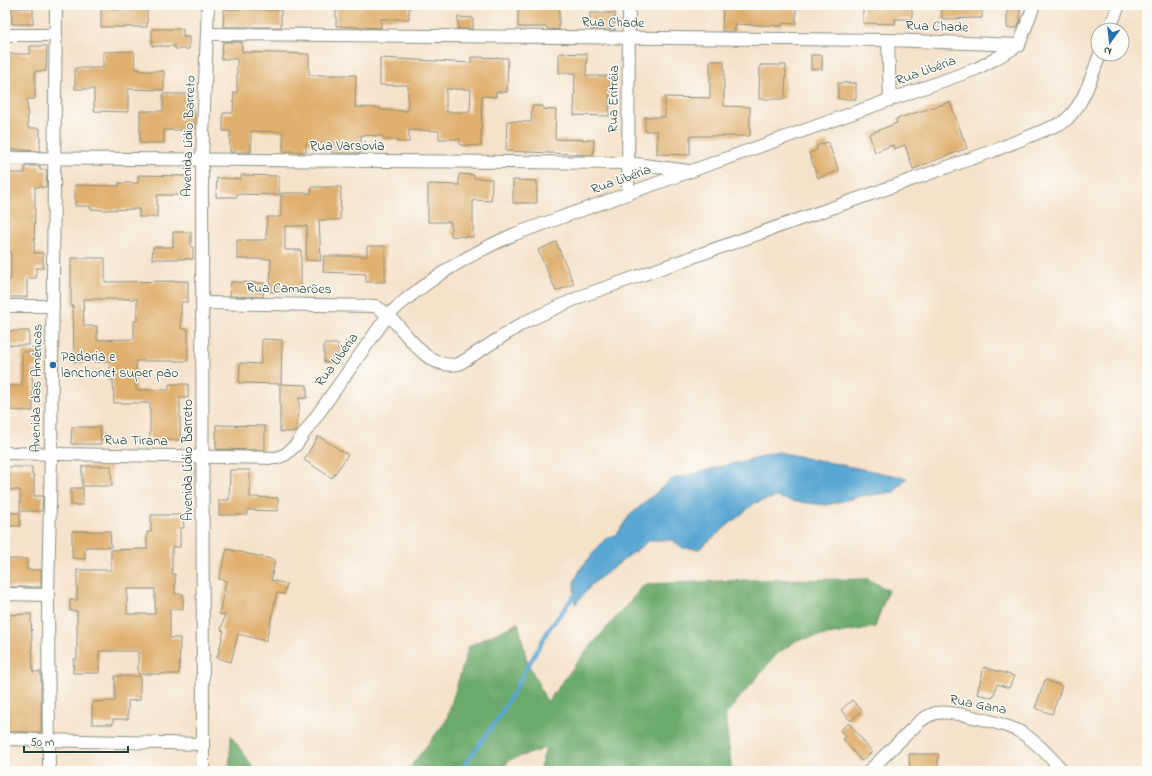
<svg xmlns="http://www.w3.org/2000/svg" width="1152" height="776" font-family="'Indie Flower',sans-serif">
	<rect width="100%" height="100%" fill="#fdfcf7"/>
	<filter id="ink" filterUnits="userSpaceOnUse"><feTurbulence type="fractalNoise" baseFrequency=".025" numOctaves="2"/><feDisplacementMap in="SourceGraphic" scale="8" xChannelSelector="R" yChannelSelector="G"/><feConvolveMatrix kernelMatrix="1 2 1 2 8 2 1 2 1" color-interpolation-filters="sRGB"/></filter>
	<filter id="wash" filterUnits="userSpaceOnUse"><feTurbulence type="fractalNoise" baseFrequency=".012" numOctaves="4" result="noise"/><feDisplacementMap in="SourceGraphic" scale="16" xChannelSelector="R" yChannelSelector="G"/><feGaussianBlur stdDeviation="0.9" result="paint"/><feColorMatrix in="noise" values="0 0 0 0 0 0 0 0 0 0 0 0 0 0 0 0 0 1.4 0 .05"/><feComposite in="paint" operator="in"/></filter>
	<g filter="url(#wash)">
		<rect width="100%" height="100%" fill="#f6e2cb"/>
		<g fill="#6caa6c" stroke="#467450">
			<path d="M868,579l20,11 -13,37 -78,13 -21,15 -51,60 7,56h-193l7,-23 -37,12 -7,11h-95l39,-50 23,-75 49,-23 9,38 20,41 36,-47 62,-71 100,-4z"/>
			<path d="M231,736l25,35h-27z"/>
		</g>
		<path fill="#59a6d2" stroke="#3c7283" d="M778,452l129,26 -13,14 -32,4 -35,9 -31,-3 -20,-5 -21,6 -56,46 -16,-1 -11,-8h-22l-58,44 -17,21 -1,-23 7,-14 24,-29 12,-5 12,-18 43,-37z"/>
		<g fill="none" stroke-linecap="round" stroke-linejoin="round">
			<path stroke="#59a6d2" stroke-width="4" d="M460,771l39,-54 50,-88 26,-34"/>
		</g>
		<g id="blocks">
			<g fill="#dfaf6d" fill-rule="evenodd">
				<path d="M101,5h12v5h34v17h-46z"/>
				<path d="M336,5h73v14h-28v9l-45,-2z"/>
				<path d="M518,5h41v25l-12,-1v-2h-29z"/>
				<path d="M739,5h57v19l-14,-1v3l-47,-2v7h-13l1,-25 16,1z"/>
				<path d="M863,5h49v14h-17v5l-32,-1z"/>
				<path d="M942,5h40v13l-40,1z"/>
				<path d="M1007,5h13v16l-3,7h-10z"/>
				<rect x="12" y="8" width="21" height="16"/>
				<path d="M224,9l57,1v17h-58z"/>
				<rect x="590" y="13" width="25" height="17"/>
				<path d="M458,17l15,1v11h-15z"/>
				<path d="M152,29h31v8h6v12h-14v-3h-23z"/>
				<path d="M223,42h19v10l67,2v21h47l-1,32 25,1v2l28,1v-26h-28v-27l91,5v-6l37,1 -1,34h-11v5l-14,-1 -1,50 -21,-1v-6h-21v-8l-30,-1v12h-12v-2h-14v-4l-22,-1v18h-29l1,-9 -27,-1v9l-23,-1v-19l-32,-1v21h-21v-21h-7v-18h10l1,-21 3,1v-34h-16zM446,89h25l-1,23h-24z"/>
				<path d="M30,46h17l-1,25h-11v28h-8l1,29h12v23l-35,-2v-95h25z"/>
				<path d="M134,51l1,18h5v2h24v19l-36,-1v23l-34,-1v-22h-19v-21h28v-16z"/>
				<path d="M559,53l28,1 -1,22h24l-1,40 -35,-1 1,-42h-16z"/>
				<rect x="811" y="55" width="11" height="14"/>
				<path d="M710,61h14v45l26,1v29h-60v19l-33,-1v-23h-12v-14h20v-20l45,1z"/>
				<path d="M760,65h26l-1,34h-26z"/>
				<rect x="838" y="83" width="18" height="16"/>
				<path d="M163,94h28v17h3v19h-30v13h-24v-32h23z"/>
				<path d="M950,102l17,46 -54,21 -8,-24 -11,4 -1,-4 -18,7 -6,-18 28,-11 -1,-4z"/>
				<path d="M532,106h11v3l13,1 -1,29 39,1 -1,15 -87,-4 1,-30 24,1z"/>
				<path d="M828,142l11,29 -21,7 -9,-25 8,-3 -1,-4z"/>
				<path d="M25,166h15v4h7l-1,17h-11v18l-1,48h9v15h-7v10h-9v19h-22v-18h6v-28h-6v-60h3v-18h17z"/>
				<path d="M459,174l15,1v3l18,1 -1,22 -18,-1v37l-22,-1v-14h-23v-38l31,1z"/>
				<path d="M138,175l48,1v19h-29v22h-18v-8l-35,1 -14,-1v-3h-15v-21l44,1v-3h19z"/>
				<path d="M241,175l38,1v19l-42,-1v3h-21l1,-19 24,1z"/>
				<path d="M513,180l24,1v22h-24z"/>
				<path d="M312,187h29l-1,33h-21l2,41 -15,-1 1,-34h-22v24h16v42h-31l1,-33h-34v-19h29l1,-23h14v-24h30z"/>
				<path d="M173,232h18v15h2v12h-41l1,-12h20z"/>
				<path d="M556,242l18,42 -18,7 -18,-41z"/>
				<path d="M367,246h18v36h-19v-8l-43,-2 1,-16h43z"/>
				<path d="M71,258h34v24l83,-1v21h-7v27h7v32h-52v29h33v-6h19v14h-8v42h-30v-37h-36l-1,-23h-3v-18h-36l-1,-56h-2zM83,299h54v22h-3v18l-37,1v-14h-13z"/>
				<path d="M231,282l33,1 -1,14 -33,-1z"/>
				<rect x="5" y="331" width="24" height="14"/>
				<path d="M262,339l20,1 -1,44 26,1v13h-8v15h-1l-2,19h-16v-48l-41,-1 1,-20 21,1z"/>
				<path d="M324,344h14v19l-14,-1z"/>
				<path d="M22,352h17v15h-7l1,44 -28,-1v-24h17z"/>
				<path d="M216,425l49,1v24l-49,-1z"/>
				<path d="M72,427h28l1,17h-30z"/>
				<path d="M318,436l30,19 -16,23 -28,-18z"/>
				<path d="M82,466h29l1,20h-30z"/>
				<path d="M5,467h27v8h2v21h9l-1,15h-22v-21h-15z"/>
				<path d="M230,470h20v27l28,1v13l-31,-1v5h-28v-15h10z"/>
				<rect x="71" y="488" width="12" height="17"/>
				<rect x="5" y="513" width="15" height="13"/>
				<path d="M151,515h32l1,13h-4v19h-8v27h3v20h8v15h-13v29h10l-1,36h-41v-23h-39v22h-26l1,-14h3v-48h-7v-11h7v-30h34v-20l36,-1v-17h4zM127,589h28v25h-28z"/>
				<path d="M72,531h38l1,16h-26v12l-13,-1z"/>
				<path d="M227,549l48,11 -4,20 16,4 -3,10 -7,-1 -11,48 -28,-7 -7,28 -14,-4 7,-27 -3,-1 4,-15 -6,-1 7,-33 -7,-2z"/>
				<path d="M5,559h22v11h14v17h-36z"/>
				<path d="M31,614l2,58h8v60h-36v-117z"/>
				<path d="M984,667l30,9 -5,12 -12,-4 -4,14 -16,-4z"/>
				<path d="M115,676h25v24l-12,1v18h-15v5h-21v-22l23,-1z"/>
				<path d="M1045,680l17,6 -10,28 -17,-6z"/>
				<path d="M852,700l10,10 -11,11 -10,-11z"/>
				<path d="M849,723l23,29 -11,9 -18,-22 3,-2 -6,-7z"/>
				<path d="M909,754h29v17h-28z"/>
			</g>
		</g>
	</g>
	<g filter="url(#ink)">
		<use href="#blocks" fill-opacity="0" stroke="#8a9080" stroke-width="1"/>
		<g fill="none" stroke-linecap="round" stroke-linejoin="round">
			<defs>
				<g id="street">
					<path d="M1109,30l10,-25"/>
					<path d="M207,34l681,6 131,5"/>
					<path d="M5,35h51"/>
					<path d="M888,40l2,60"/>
					<path d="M5,158l623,5 61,8"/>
					<path d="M628,193l1,-188"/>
					<path d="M202,303l173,3c5,3 10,6 13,9 21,19 38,56 71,49l66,-42 57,-26 411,-145 69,-28c21,-15 29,-45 38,-69"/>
					<path d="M5,306h48"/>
					<path d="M5,453l272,5 9,-4 10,-9 92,-130c37,-34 81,-61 127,-81l461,-165 19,-10 24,-14 15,-40"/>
					<path d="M5,594l43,1"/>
					<path d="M5,739l198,5"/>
					<path d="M49,771l-1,-176 3,-140 5,-450"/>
					<path d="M203,771l-1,-611 6,-155"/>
					<path d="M869,771l50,-49c5,-4 10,-7 17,-9 17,-3 71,11 86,20 15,9 29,25 41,38"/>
				</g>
			</defs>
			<use href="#street" stroke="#8a9080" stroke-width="14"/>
			<use href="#street" stroke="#fff" stroke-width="12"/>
		</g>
	</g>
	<circle fill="#1f6fb2" stroke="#fdfcf7" stroke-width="1.5" cx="53" cy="365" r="4"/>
	<g text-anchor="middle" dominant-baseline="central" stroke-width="3" stroke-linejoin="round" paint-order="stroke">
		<g font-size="14" fill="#1f3d34" stroke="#fdfcf7">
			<text transform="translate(613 23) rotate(1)">Rua Chade</text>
			<text transform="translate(937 27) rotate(2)">Rua Chade</text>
			<text transform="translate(926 71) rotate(-20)">Rua Libéria</text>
			<text transform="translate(614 99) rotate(-89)">Rua Eritréia</text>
			<text transform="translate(189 136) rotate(-88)">Avenida Lídio Barreto</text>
			<text x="347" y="146">Rua Varsóvia</text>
			<text transform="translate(621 180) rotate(-20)">Rua Libéria</text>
			<text transform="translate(289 289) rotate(1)">Rua Camarões</text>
			<text transform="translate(337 360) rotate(-54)">Rua Libéria</text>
			<text transform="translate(37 388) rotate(-89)">Avenida das Américas</text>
			<text transform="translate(136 441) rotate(1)">Rua Tirana</text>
			<text transform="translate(188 460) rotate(-90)">Avenida Lídio Barreto</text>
			<text transform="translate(978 705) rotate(11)">Rua Gana</text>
		</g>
		<g font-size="14" fill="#1f3d34" stroke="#fdfcf7" text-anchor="start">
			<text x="61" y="357">Padaria e<tspan x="61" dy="16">lanchonet super pao</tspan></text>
		</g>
	</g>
	<rect width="1152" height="776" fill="none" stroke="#fdfcf7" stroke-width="20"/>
	<g transform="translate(1110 42) rotate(195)"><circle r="19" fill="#fdfcf7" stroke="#a4b0a9"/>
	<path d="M0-3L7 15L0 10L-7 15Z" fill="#1f6fb2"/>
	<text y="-6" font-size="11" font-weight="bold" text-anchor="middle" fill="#1f3d34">N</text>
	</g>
	<path d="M24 746v6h104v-6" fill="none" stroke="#1f3d34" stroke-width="2"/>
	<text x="30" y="746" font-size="12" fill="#1f3d34" stroke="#fdfcf7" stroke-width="3" paint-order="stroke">50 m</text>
</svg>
